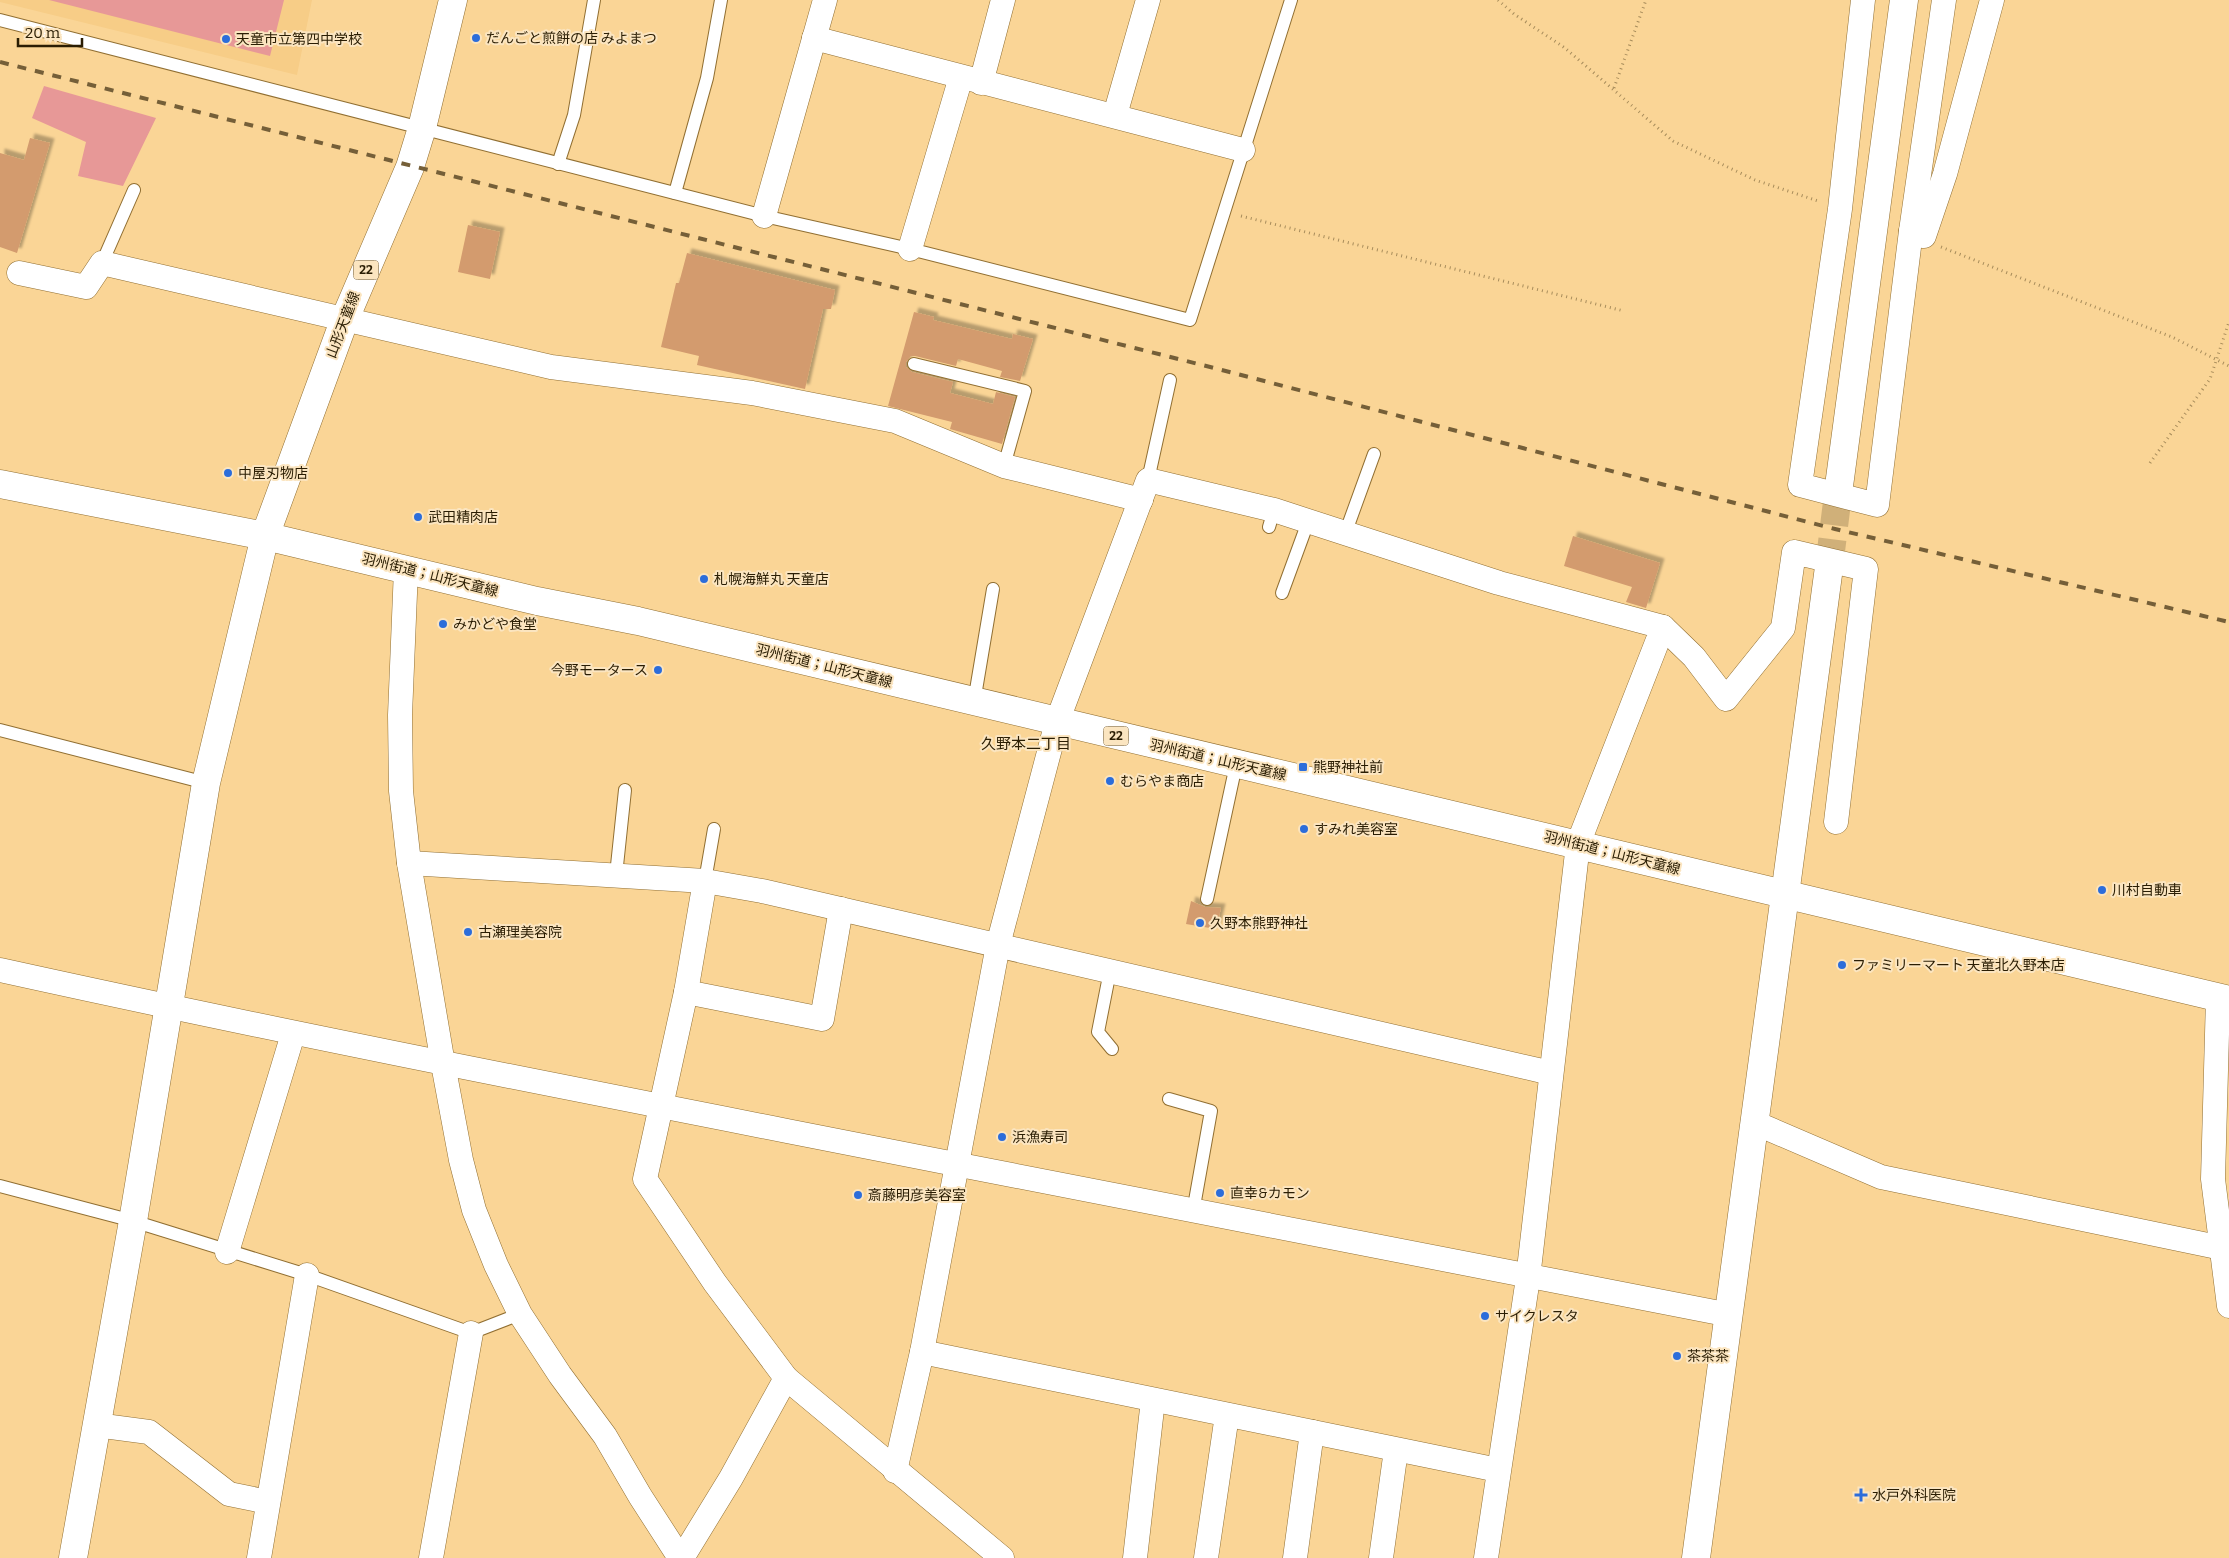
<svg xmlns="http://www.w3.org/2000/svg" width="2229" height="1558" font-family="Bitter,'Noto Sans JP',serif">
	<defs>
		<filter id="shadow"><feDropShadow dx="4.5" dy="-4.5" stdDeviation="1" flood-color="#0004"/></filter>
	</defs>
	<rect width="100%" height="100%" fill="#fad596"/>
	<path fill="#f7cd87" d="M0,0h312l-15,75 -297,-73z"/>
	<g fill="#e79897">
		<path d="M49,0h235l-14,56z"/>
		<path d="M44,86l112,32 -33,68 -45,-10 8,-34 -54,-24z"/>
	</g>
	<g fill="#d39b6e" filter="url(#shadow)">
		<path d="M30,138l20,5 -33,110 -17,-6v-94l24,7z"/>
		<path d="M468,225l32,7 -10,47 -32,-7z"/>
		<path d="M687,253l148,37 -4,19h-8l-18,80 -108,-24 2,-9 -38,-9 15,-64h3z"/>
		<path d="M914,312l20,5 -1,3 79,19 1,-5 20,5 -13,42 -20,-4 2,-6 -44,-12 -2,7 -41,-10h-4l-5,6v5l6,5 41,10 -3,11 43,11 3,-12 19,5 -13,47 -52,-15 2,-7 -64,-16z"/>
		<path d="M1573,536l87,27 -14,45 -20,-6 6,-15 -68,-21z"/>
		<path d="M1191,901l14,6 16,1 -5,21 -30,-5z"/>
	</g>
	<g fill="none" stroke-linecap="round" stroke-linejoin="round">
		<path stroke="#d0b079" stroke-width="28" stroke-dasharray="28 14" stroke-linecap="butt" d="M1829,567l10,-81"/>
		<defs>
			<g id="service">
				<path d="M0,20l764,196 146,33 280,71 101,-320"/>
				<path d="M558,164l16,-49 20,-115"/>
				<path d="M675,193l32,-115 14,-78"/>
				<path d="M102,263l32,-73"/>
				<path d="M914,364l111,27 -21,75"/>
				<path d="M1148,480l22,-100"/>
				<path d="M1269,527l5,-17"/>
				<path d="M1345,534l29,-80"/>
				<path d="M1282,593l26,-71"/>
				<path d="M974,702l19,-113"/>
				<path d="M0,730l206,53"/>
				<path d="M616,875l9,-85"/>
				<path d="M705,881l9,-52"/>
				<path d="M1207,899l29,-134"/>
				<path d="M1110,971l-12,61 14,17"/>
				<path d="M1169,1099l42,12 -18,101"/>
				<path d="M0,1186l133,35 174,54 164,58 49,-19"/>
			</g>
			<g id="minor">
				<path d="M1863,0l-23,209 -40,276 77,20 34,-274 33,-231"/>
				<path d="M814,38l429,112"/>
				<path d="M981,83l22,-83"/>
				<path d="M1115,115l33,-115"/>
				<path d="M764,216l61,-216"/>
				<path d="M1911,231l13,5 21,-62 47,-174"/>
				<path d="M910,249l51,-172"/>
				<path d="M19,273l67,14 16,-24 449,104 201,26 143,28 109,45 137,34"/>
				<path d="M406,569l-6,146 1,76 8,72 34,201 18,96 13,50 22,55 24,49 40,61 45,61 35,60 40,62"/>
				<path d="M1663,627l31,30 32,42 57,-71 11,-76 72,17 -30,253"/>
				<path d="M409,863l296,18 57,10 789,182"/>
				<path d="M705,881l-19,111 -41,187 70,104 71,95 216,180"/>
				<path d="M0,970c317,70 636,131 955,194 258,51 516,103 775,151"/>
				<path d="M686,992l136,27 19,-110"/>
				<path d="M2218,998l-5,181 16,127"/>
				<path d="M1753,1122l128,55 341,71"/>
				<path d="M227,1252l66,-218"/>
				<path d="M922,1352l576,118"/>
				<path d="M96,1425l53,7 80,62 39,8"/>
				<path d="M895,1471l27,-119 76,-407 59,-223 91,-242 126,30 225,73 164,44 -85,217 -50,434 -42,280"/>
				<path d="M259,1558l48,-283"/>
				<path d="M431,1558l40,-225"/>
				<path d="M682,1558l49,-80 55,-100"/>
				<path d="M1135,1558l18,-158"/>
				<path d="M1206,1558l21,-143"/>
				<path d="M1295,1558l17,-126"/>
				<path d="M1381,1558l15,-108"/>
			</g>
			<g id="tertiary">
				<path d="M1839,486l65,-486"/>
				<path d="M73,1558l60,-337 73,-438 59,-247"/>
				<path d="M1696,1558l133,-991"/>
			</g>
			<g id="primary">
				<path d="M0,484l265,52 272,65 101,20 1591,379"/>
				<path d="M265,536l79,-215 66,-154 12,-39 31,-128"/>
			</g>
		</defs>
		<use href="#service" stroke="#916f32" stroke-width="14"/>
		<use href="#minor" stroke="#916f32" stroke-width="25"/>
		<use href="#tertiary" stroke="#916f32" stroke-width="29"/>
		<use href="#primary" stroke="#916f32" stroke-width="29"/>
		<g stroke="#a78c5b" stroke-width="3" stroke-dasharray="1 4" stroke-linecap="butt">
			<path d="M1498,0l16,14 51,34 108,93 82,39 63,21"/>
			<path d="M1614,88l32,-88"/>
			<path d="M1241,216l383,95"/>
			<path d="M1941,247l231,90 57,29"/>
			<path d="M2150,463l60,-84 19,-57"/>
		</g>
		<use href="#service" stroke="#fff" stroke-width="12"/>
		<use href="#minor" stroke="#fff" stroke-width="24"/>
		<use href="#tertiary" stroke="#fff" stroke-width="28"/>
		<use href="#primary" stroke="#fff" stroke-width="28"/>
		<path stroke="#755f38" stroke-width="4" stroke-dasharray="9 9" stroke-linecap="butt" d="M0,62l1214,306 621,161 394,93"/>
	</g>
	<g fill="#2c6dda" stroke="#fbe5c0" stroke-width="2">
		<circle cx="476" cy="38" r="5"/>
		<circle cx="226" cy="39" r="5"/>
		<circle cx="228" cy="473" r="5"/>
		<circle cx="418" cy="517" r="5"/>
		<circle cx="704" cy="579" r="5"/>
		<circle cx="443" cy="624" r="5"/>
		<circle cx="658" cy="670" r="5"/>
		<rect x="1298" y="762" width="10" height="10" rx="2.5"/>
		<circle cx="1110" cy="781" r="5"/>
		<circle cx="1304" cy="829" r="5"/>
		<circle cx="2102" cy="890" r="5"/>
		<circle cx="1200" cy="923" r="5"/>
		<circle cx="468" cy="932" r="5"/>
		<circle cx="1842" cy="965" r="5"/>
		<circle cx="1002" cy="1137" r="5"/>
		<circle cx="1220" cy="1193" r="5"/>
		<circle cx="858" cy="1195" r="5"/>
		<circle cx="1485" cy="1316" r="5"/>
		<circle cx="1677" cy="1356" r="5"/>
		<path d="M1858.5 1487.5h5v5h5v5h-5v5h-5v-5h-5v-5h5z"/>
	</g>
	<g text-anchor="middle" dominant-baseline="central" stroke-width="4" stroke-linejoin="round" paint-order="stroke">
		<g fill="#fbe5c0" stroke="#69593c" stroke-width="1">
			<rect x="353.5" y="260.5" width="25" height="19" rx="4"/>
			<rect x="1103.5" y="726.5" width="25" height="19" rx="4"/>
		</g>
		<g font-size="12" font-weight="bold" fill="#2a1d03">
			<text x="366" y="270">22</text>
			<text x="1116" y="736">22</text>
		</g>
		<g font-size="14" fill="#2a1d03" stroke="#fbe5c0" text-anchor="start">
			<text x="486" y="38">だんごと煎餅の店 みよまつ</text>
			<text x="236" y="39">天童市立第四中学校</text>
			<text x="238" y="473">中屋刃物店</text>
			<text x="428" y="517">武田精肉店</text>
			<text x="714" y="579">札幌海鮮丸 天童店</text>
			<text x="453" y="624">みかどや食堂</text>
			<text x="648" y="670" text-anchor="end">今野モータース</text>
			<text x="1313" y="767">熊野神社前</text>
			<text x="1120" y="781">むらやま商店</text>
			<text x="1314" y="829">すみれ美容室</text>
			<text x="2112" y="890">川村自動車</text>
			<text x="1210" y="923">久野本熊野神社</text>
			<text x="478" y="932">古瀬理美容院</text>
			<text x="1852" y="965">ファミリーマート 天童北久野本店</text>
			<text x="1012" y="1137">浜漁寿司</text>
			<text x="1230" y="1193">直幸&amp;カモン</text>
			<text x="868" y="1195">斎藤明彦美容室</text>
			<text x="1495" y="1316">サイクレスタ</text>
			<text x="1687" y="1356">茶茶茶</text>
			<text x="1872" y="1495">水戸外科医院</text>
		</g>
		<g font-size="14" fill="#2a1d03" stroke="#fbe5c0">
			<text transform="translate(343 325) rotate(-69)">山形天童線</text>
			<text transform="translate(430 575) rotate(14)">羽州街道；山形天童線</text>
			<text transform="translate(824 666) rotate(14)">羽州街道；山形天童線</text>
			<text transform="translate(1218 760) rotate(13)">羽州街道；山形天童線</text>
			<text transform="translate(1612 853) rotate(14)">羽州街道；山形天童線</text>
		</g>
		<g font-size="15" fill="#2a1d03" stroke="#fbe5c0">
			<text x="1026" y="744">久野本二丁目</text>
		</g>
	</g>
	<path d="M18 38v8h64v-8" fill="none" stroke="#2a1d03" stroke-width="2.5"/>
	<text x="25" y="38" font-size="15" fill="#2a1d03" stroke="#fbe5c0" stroke-width="4" paint-order="stroke">20 m</text>
</svg>
